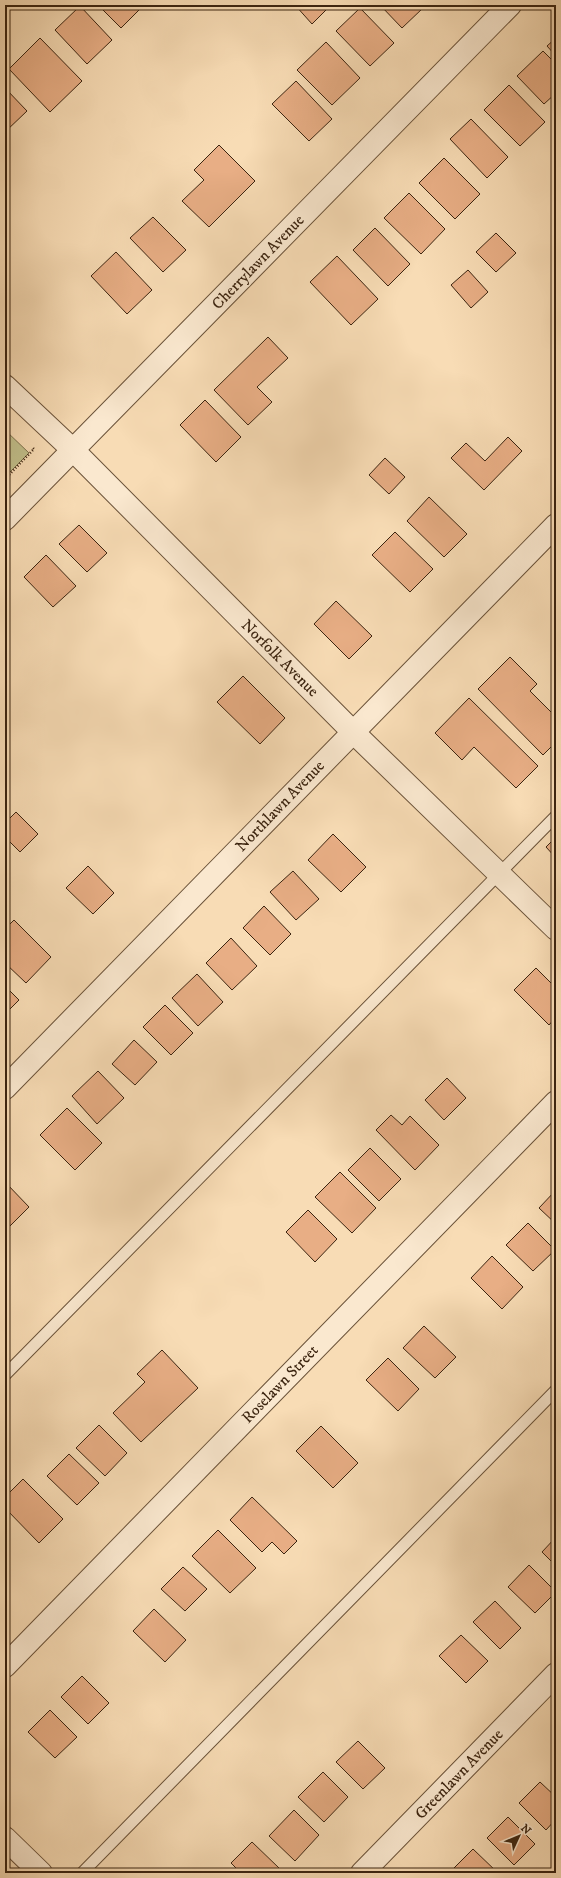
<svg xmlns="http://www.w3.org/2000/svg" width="561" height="1878" font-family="'IM FELL DW Pica',serif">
	<rect width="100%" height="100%" fill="#f8dcb5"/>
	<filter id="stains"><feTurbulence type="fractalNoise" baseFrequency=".005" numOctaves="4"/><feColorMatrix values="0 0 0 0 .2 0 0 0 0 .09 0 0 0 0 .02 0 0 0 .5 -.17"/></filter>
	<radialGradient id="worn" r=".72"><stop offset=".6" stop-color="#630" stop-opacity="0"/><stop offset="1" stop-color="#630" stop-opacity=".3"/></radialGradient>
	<path fill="#c1bf8b" stroke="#7e724e" d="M5,430l24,23 -24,24z"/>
	<g fill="#e8ae85" stroke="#3b2410">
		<path d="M98,5h46l-23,23z"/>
		<path d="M295,5h34l1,1 -18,18z"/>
		<path d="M380,5h40l3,3 -21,20z"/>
		<path d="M80,6l32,34 -25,24 -32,-34z"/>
		<path d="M360,8l34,35 -24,23 -34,-35z"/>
		<path d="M40,38l42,43 -32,31 -41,-43z"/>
		<path d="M556,38v18l-9,-10z"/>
		<path d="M326,42l34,36 -28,27 -35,-35z"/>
		<path d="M543,51l13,13v29l-12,11 -27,-28z"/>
		<path d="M296,81l36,38 -23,22 -37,-37z"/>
		<path d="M509,85l36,37 -25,24 -36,-36z"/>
		<path d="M5,88l22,23 -22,21z"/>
		<path d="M471,119l37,38 -21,21 -37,-39z"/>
		<path d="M219,145l36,36 -46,46 -27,-26 22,-21 -10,-10z"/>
		<path d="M444,158l36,36 -25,25 -36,-36z"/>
		<path d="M409,193l36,36 -24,25 -37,-36z"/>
		<path d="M153,217l33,33 -23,22 -33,-34z"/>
		<path d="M375,228l35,36 -22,22 -35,-36z"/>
		<path d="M496,233l20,20 -20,19 -20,-20z"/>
		<path d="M116,252l36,38 -25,24 -36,-38z"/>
		<path d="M337,256l41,43 -27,26 -41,-43z"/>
		<path d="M468,270l20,22 -17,16 -20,-23z"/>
		<path d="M268,337l20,21 -31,29 15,15 -24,23 -34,-35z"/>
		<path d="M205,400l36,37 -25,25 -36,-37z"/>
		<path d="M508,437l14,14 -38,39 -33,-32 15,-15 19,18z"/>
		<path d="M385,458l20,19 -16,17 -20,-19z"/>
		<path d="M429,497l38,37 -23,23 -37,-36z"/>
		<path d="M79,525l28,28 -20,19 -28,-28z"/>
		<path d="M395,532l38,37 -23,23 -38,-37z"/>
		<path d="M46,555l30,31 -23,21 -29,-30z"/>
		<path d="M336,601l36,35 -23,23 -35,-35z"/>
		<path d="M510,657l27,27 -7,7 26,26v25l-13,13 -65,-66z"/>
		<path d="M243,676l42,42 -25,26 -43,-42z"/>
		<path d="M469,698l69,68 -22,22 -42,-41 -12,13 -27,-27z"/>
		<path d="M16,812l22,22 -18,18 -15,-15v-14z"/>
		<path d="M333,834l33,33 -25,25 -33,-32z"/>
		<path d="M556,837v21l-10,-11z"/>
		<path d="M88,866l26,27 -21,21 -27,-26z"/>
		<path d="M293,871l26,28 -23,21 -26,-28z"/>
		<path d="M264,906l27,28 -21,21 -27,-27z"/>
		<path d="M14,920l37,37 -25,26 -21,-20v-34z"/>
		<path d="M231,938l26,28 -25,24 -26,-27z"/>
		<path d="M536,968l20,20v29l-7,8 -35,-35z"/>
		<path d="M197,974l26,28 -25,24 -26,-28z"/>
		<path d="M5,986l14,14 -14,14z"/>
		<path d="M165,1005l28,28 -22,22 -28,-28z"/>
		<path d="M134,1040l23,22 -22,23 -23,-21z"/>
		<path d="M98,1071l26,27 -27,26 -25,-28z"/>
		<path d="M447,1078l19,20 -22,22 -19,-20z"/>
		<path d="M67,1108l35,35 -27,27 -35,-35z"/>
		<path d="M391,1115l11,10 8,-9 29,29 -24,25 -39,-40z"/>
		<path d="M370,1148l31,31 -22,22 -31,-31z"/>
		<path d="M340,1172l36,36 -24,25 -37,-36z"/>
		<path d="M5,1182l24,25 -23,23 -1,-1z"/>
		<path d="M556,1190v34l-17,-16z"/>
		<path d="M308,1210l29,29 -22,23 -29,-30z"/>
		<path d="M528,1223l27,27 -22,21 -27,-26z"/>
		<path d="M492,1256l31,31 -21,22 -31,-31z"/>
		<path d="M424,1326l32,31 -21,21 -32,-30z"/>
		<path d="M162,1350l36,38 -57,54 -28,-29 32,-31 -8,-8z"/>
		<path d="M388,1358l31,31 -21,22 -32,-31z"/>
		<path d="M99,1425l28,28 -22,23 -29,-28z"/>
		<path d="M321,1426l37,37 -25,25 -37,-37z"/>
		<path d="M69,1454l30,29 -22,22 -30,-29z"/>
		<path d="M23,1479l40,40 -24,24 -34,-35v-11z"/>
		<path d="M252,1497l45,44 -13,13 -12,-12 -10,10 -32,-32z"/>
		<path d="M218,1530l38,38 -26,25 -38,-37z"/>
		<path d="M556,1537v29l-14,-14z"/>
		<path d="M529,1565l27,27 -21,21 -27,-26z"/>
		<path d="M183,1567l24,22 -22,22 -24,-22z"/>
		<path d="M495,1601l26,27 -21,21 -27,-27z"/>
		<path d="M154,1609l32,31 -21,22 -32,-31z"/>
		<path d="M461,1635l27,26 -22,22 -27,-27z"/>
		<path d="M82,1676l27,27 -21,21 -27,-27z"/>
		<path d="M50,1710l27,27 -22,21 -27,-26z"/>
		<path d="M358,1741l27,27 -22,21 -27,-27z"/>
		<path d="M323,1772l25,25 -24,25 -26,-25z"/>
		<path d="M540,1782l16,15v22l-10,11 -27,-27z"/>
		<path d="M294,1810l25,25 -24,26 -26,-25z"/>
		<path d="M508,1817l27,27 -21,21 -27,-27z"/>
		<path d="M252,1842l27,26 -5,5h-33l-10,-10z"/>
		<path d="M473,1849l25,24h-49z"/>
	</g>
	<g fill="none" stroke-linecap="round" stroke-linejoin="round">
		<defs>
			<g id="lane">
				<path d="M5,1375l551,-559"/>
				<path d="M82,1873l474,-483"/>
			</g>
			<g id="street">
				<path d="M5,386l68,64 280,282 203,197"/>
				<path d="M5,519l505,-514"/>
				<path d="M5,1088l551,-563"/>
				<path d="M5,1666l551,-564"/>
				<path d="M5,1838l36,35"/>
				<path d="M362,1873l194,-199"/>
			</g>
		</defs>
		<use href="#lane" stroke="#6a5239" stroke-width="13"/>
		<use href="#street" stroke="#6a5239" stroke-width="24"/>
		<path stroke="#3b2410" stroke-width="2.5" stroke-dasharray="1 2" stroke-linecap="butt" d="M5,479l29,-30 -1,-1"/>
		<use href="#lane" stroke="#fae8cf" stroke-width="11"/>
		<use href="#street" stroke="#fae8cf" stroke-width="22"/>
	</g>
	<g text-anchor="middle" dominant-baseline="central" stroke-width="3" stroke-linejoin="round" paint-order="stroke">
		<g font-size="16" fill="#3b2410" stroke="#fae8cf">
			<text transform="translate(258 262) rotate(-46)">Cherrylawn Avenue</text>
			<text transform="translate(280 658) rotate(45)">Norfolk Avenue</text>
			<text transform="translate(280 806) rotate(-46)">Northlawn Avenue</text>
			<text transform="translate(280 1384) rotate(-46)">Roselawn Street</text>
			<text transform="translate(459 1774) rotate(-46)">Greenlawn Avenue</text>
		</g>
	</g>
	<rect width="561" height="1878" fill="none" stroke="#f8dcb5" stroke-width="20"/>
	<rect x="6" y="6" width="549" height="1866" fill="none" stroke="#3b2410" stroke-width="2"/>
	<rect x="10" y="10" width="541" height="1858" fill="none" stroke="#3b2410"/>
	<g transform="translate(519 1836) rotate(46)" stroke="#fae8cf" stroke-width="3" paint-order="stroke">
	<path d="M0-3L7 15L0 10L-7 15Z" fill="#3b2410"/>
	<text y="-6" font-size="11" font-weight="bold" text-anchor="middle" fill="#3b2410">N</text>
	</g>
	<rect width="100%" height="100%" filter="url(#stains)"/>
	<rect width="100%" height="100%" fill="url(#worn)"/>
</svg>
